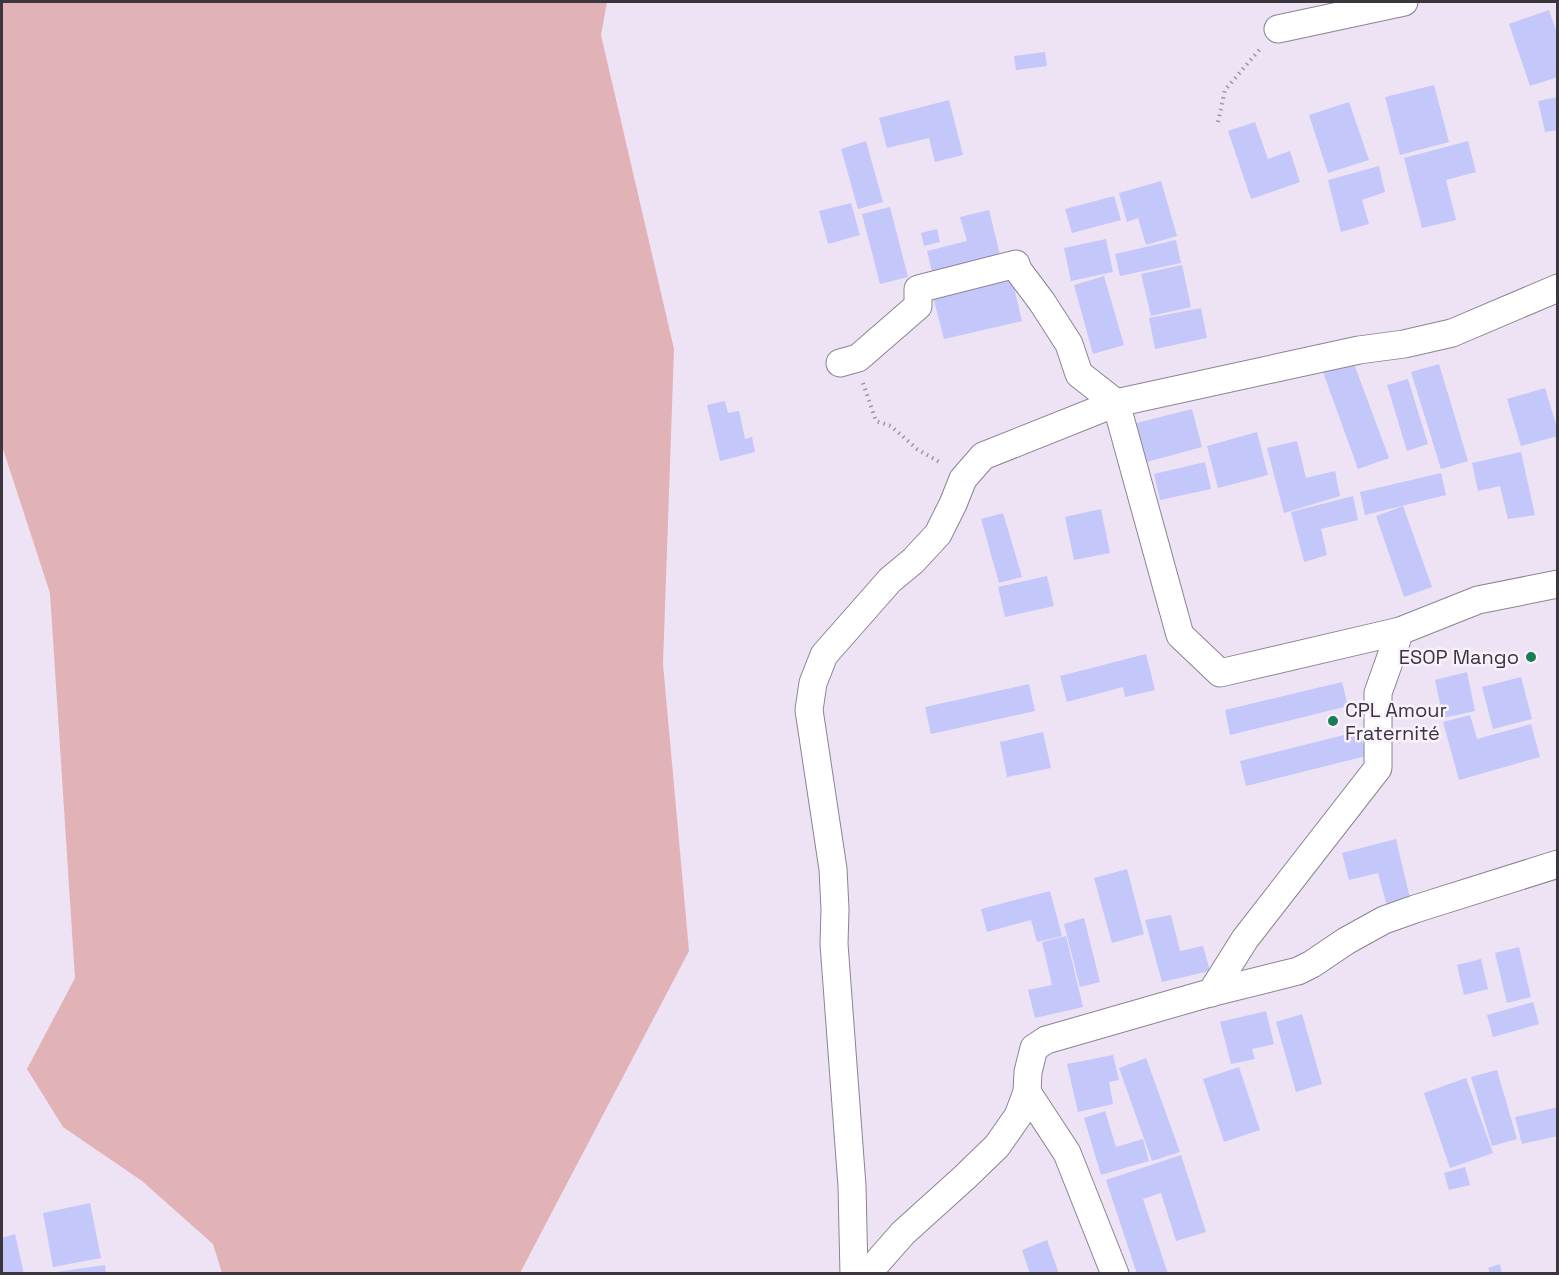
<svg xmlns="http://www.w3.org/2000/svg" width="1559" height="1275" font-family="'Space Grotesk',sans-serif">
	<rect width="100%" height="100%" fill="#eee3f4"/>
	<path fill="#e1b2b6" d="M2,2h605l-6,33 73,314 -11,315 26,287 -169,322h-298l-9,-29 -71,-63 -79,-54 -36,-58 48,-91 -25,-385 -48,-147z"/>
	<g fill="#c4c7f9">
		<path d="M1549,10l9,26v41l-28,9 -21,-62z"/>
		<path d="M1045,52l2,14 -31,4 -2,-14z"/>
		<path d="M1434,85l15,57 -49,13 -15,-58z"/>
		<path d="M1558,97v33l-13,2 -7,-31z"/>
		<path d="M949,100l14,55 -28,7 -6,-24 -42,10 -8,-30z"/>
		<path d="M1349,102l20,58 -41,13 -19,-58z"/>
		<path d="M1255,122l13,37 22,-8 10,31 -49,17 -23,-68z"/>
		<path d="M866,141l17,61 -25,7 -17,-60z"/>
		<path d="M1468,141l8,31 -30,8 10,40 -34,8 -18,-70z"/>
		<path d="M1379,166l6,26 -23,8 7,24 -28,8 -13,-52z"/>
		<path d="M1161,181l16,55 -31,9 -8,-27 -11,4 -8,-29z"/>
		<path d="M1114,196l7,24 -49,13 -7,-24z"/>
		<path d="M851,203l9,32 -32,9 -9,-33z"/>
		<path d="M890,207l18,70 -28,7 -18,-70z"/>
		<path d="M989,210l13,53 -68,17 -7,-29 40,-10 -7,-24z"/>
		<path d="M937,229l3,13 -16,4 -3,-13z"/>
		<path d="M1106,239l7,33 -42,9 -7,-33z"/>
		<path d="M1176,240l5,23 -61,13 -5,-22z"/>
		<path d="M1182,265l9,42 -40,9 -10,-42z"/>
		<path d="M1011,275l11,46 -78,18 -12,-46z"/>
		<path d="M1104,276l20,69 -31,9 -19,-69z"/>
		<path d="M1201,308l6,30 -52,11 -6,-31z"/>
		<path d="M1353,361l36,97 -31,11 -35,-97z"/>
		<path d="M1439,364l29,97 -27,8 -30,-97z"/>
		<path d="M1408,379l20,65 -21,7 -20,-66z"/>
		<path d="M1545,388l13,43v5l-37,10 -14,-47z"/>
		<path d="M725,401l3,12 11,-2 6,28 7,-2 3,15 -35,9 -13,-56z"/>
		<path d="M1192,409l10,38 -59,16 -10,-39z"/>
		<path d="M1257,432l11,43 -50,13 -11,-42z"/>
		<path d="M1297,441l9,37 29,-7 5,25 -56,17 -17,-65z"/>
		<path d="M1521,452l14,63 -27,4 -8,-33 -22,5 -6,-28z"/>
		<path d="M1205,462l6,27 -51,11 -6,-26z"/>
		<path d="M1441,473l5,22 -81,20 -5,-23z"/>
		<path d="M1353,496l5,24 -37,9 6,26 -23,7 -13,-50z"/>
		<path d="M1403,506l29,81 -28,10 -28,-81z"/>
		<path d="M1101,509l9,44 -36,7 -9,-43z"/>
		<path d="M1003,513l19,64 -23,6 -18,-64z"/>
		<path d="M1047,576l7,30 -49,11 -7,-30z"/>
		<path d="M1146,654l9,36 -30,7 -2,-10 -56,15 -7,-26z"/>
		<path d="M1467,672l8,39 -32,7 -8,-38z"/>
		<path d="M1521,677l11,42 -39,10 -11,-42z"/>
		<path d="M1342,682l6,24 -118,29 -5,-25z"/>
		<path d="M1029,684l6,27 -104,23 -6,-27z"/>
		<path d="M1470,715l7,24 54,-15 9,33 -81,23 -16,-58z"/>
		<path d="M1360,731l6,25 -120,30 -6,-25z"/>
		<path d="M1043,732l8,36 -44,9 -7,-35z"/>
		<path d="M1396,839l15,64 -23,7 -10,-37 -29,7 -7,-27z"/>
		<path d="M1127,869l17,65 -32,9 -18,-65z"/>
		<path d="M1050,891l12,45 -25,6 -6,-22 -44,12 -6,-23z"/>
		<path d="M1171,915l9,36 23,-5 7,25 -48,11 -17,-62z"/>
		<path d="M1084,918l16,64 -20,5 -16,-63z"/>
		<path d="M1066,936l17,71 -48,11 -7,-28 24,-5 -10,-43z"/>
		<path d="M1519,947l12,50 -24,6 -12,-50z"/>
		<path d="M1481,959l7,30 -24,6 -7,-30z"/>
		<path d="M1533,1002l6,22 -46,13 -6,-22z"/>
		<path d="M1266,1011l8,33 -22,5 3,10 -24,5 -11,-42z"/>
		<path d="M1302,1014l20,70 -26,8 -20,-70z"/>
		<path d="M1113,1055l6,25 -10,2 4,22 -35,8 -11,-48z"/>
		<path d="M1146,1058l34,94 -28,9 -33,-93z"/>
		<path d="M1239,1067l21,63 -36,12 -21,-63z"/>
		<path d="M1497,1070l20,69 -25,7 -21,-69z"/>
		<path d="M1466,1078l27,75 -43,15 -26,-75z"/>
		<path d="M1558,1107v29l-36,8 -7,-27z"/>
		<path d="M1105,1111l11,36 27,-8 6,22 -48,14 -17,-57z"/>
		<path d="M1181,1155l25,77 -30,9 -15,-48 -18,6 25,75h-31l-31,-94z"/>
		<path d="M1465,1167l5,18 -21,5 -5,-17z"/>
		<path d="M90,1203l11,55 -48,9 -10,-54z"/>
		<path d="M15,1234l9,40h-22v-36z"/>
		<path d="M1047,1240l12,34h-29l-8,-24z"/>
		<path d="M1500,1264l2,10h-12l-2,-6z"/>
		<path d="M105,1265l1,9h-49l-1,-2z"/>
	</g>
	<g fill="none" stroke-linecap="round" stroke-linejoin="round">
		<defs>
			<g id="minor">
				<path d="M1278,29l126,-27"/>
				<path d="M840,363l18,-5 60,-52v-17l98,-25 2,6 24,32 27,42 10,30 37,29 64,232 40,38 180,-42"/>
				<path d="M1211,993l34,-54 133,-171v-75l22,-62 78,-31 80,-16"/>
				<path d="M1027,1092l40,61 48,121"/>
				<path d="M854,1274l-2,-88 -18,-242 1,-35 -2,-40 -24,-159 4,-27 11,-28 66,-75 23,-19 25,-27 15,-30 10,-25 20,-23 133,-53 243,-53 45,-6 48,-11 106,-45"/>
				<path d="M867,1274l36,-41 62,-56 32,-31 21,-30 9,-24 1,-20 6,-24 12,-8 160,-46 92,-23 14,-7 34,-23 38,-21 31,-11 143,-45"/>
			</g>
		</defs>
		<use href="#minor" stroke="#8c8392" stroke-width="29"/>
		<g stroke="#9e95a2" stroke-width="4" stroke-dasharray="1.5 4.5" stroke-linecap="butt">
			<path d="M1218,122l7,-32 35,-41"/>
			<path d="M863,383l13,38 15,5 26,23 24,14"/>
		</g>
		<use href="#minor" stroke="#fff" stroke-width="27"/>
	</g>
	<g fill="#1b7d55" stroke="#f9f2fd" stroke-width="2">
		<circle cx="1531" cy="657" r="6"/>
		<circle cx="1333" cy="721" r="6"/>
	</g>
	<g text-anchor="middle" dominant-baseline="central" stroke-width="5" stroke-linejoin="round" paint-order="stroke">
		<g font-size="20" fill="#3b363d" stroke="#f9f2fd" text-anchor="end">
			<text x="1519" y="657">ESOP Mango</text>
			<text x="1345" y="710" text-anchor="start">CPL Amour<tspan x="1345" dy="23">Fraternité</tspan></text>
		</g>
	</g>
	<rect width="1559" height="1275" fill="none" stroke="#3b363d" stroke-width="6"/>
</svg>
